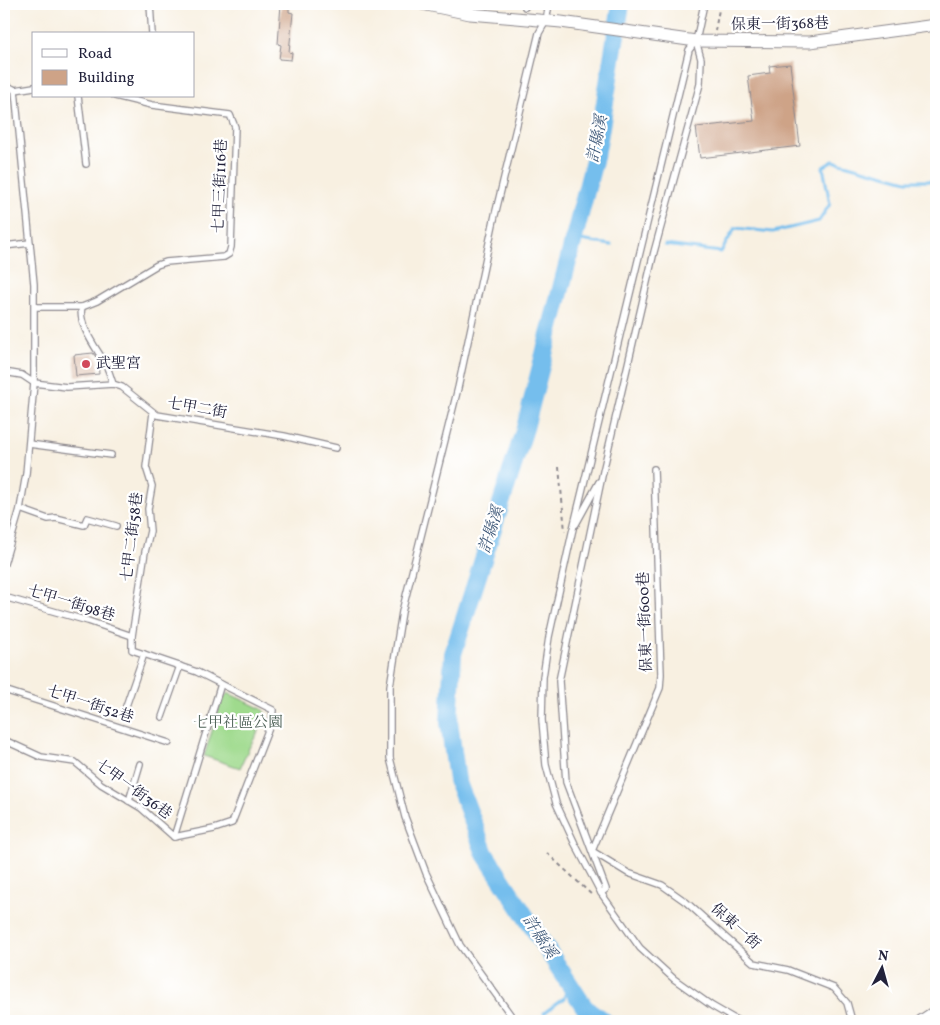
<svg xmlns="http://www.w3.org/2000/svg" width="940" height="1025" font-family="Vollkorn,'Noto Serif TC',serif">
	<rect width="100%" height="100%" fill="#fff"/>
	<filter id="ink" filterUnits="userSpaceOnUse"><feTurbulence type="fractalNoise" baseFrequency=".02" numOctaves="2"/><feDisplacementMap in="SourceGraphic" scale="10" xChannelSelector="R" yChannelSelector="G"/><feConvolveMatrix kernelMatrix="1 2 1 2 8 2 1 2 1" color-interpolation-filters="sRGB"/></filter>
	<filter id="wash" filterUnits="userSpaceOnUse"><feTurbulence type="fractalNoise" baseFrequency=".0096" numOctaves="4" result="noise"/><feDisplacementMap in="SourceGraphic" scale="20" xChannelSelector="R" yChannelSelector="G"/><feGaussianBlur stdDeviation="1.12" result="paint"/><feColorMatrix in="noise" values="0 0 0 0 0 0 0 0 0 0 0 0 0 0 0 0 0 1.4 0 .05"/><feComposite in="paint" operator="in"/></filter>
	<g filter="url(#wash)">
		<rect width="100%" height="100%" fill="#f8f0e1"/>
		<path fill="#9fda8d" stroke="#607e64" d="M228,693l34,16 3,4 -1,9 -14,24 -10,22 -36,-12 18,-57z"/>
		<g fill="none" stroke-linecap="round" stroke-linejoin="round">
			<g stroke="#74beed" stroke-width="3">
				<path d="M574,239l37,6"/>
				<path d="M665,245l56,7 14,-24 38,4 46,-11 11,-17 -7,-37 10,-6 74,20h29"/>
				<path d="M544,1013l20,-15 5,-16"/>
			</g>
			<path stroke="#74beed" stroke-width="18" d="M604,1021l-19,-13 -100,-154 -28,-74 -8,-58 4,-68 72,-226 73,-283 23,-141"/>
		</g>
		<g id="blocks">
			<g fill="#cea387">
				<path d="M281,4h8v8l4,1 -4,39 3,1 -1,7 -12,-1 2,-14 -3,-1z"/>
				<path d="M790,64l10,82 -100,12 -4,-31 58,-6 -6,-45 22,-3 -1,-7z"/>
				<path d="M93,353l5,7 1,14 -23,2 -2,-21z"/>
			</g>
		</g>
	</g>
	<g filter="url(#ink)">
		<use href="#blocks" fill-opacity="0" stroke="#8d898e" stroke-width="1"/>
		<g fill="none" stroke-linecap="round" stroke-linejoin="round">
			<defs>
				<g id="service">
					<path d="M150,4l2,30"/>
					<path d="M704,4l-8,37 -7,9 -117,483 -23,104 -6,40 -1,43 4,45 10,38 19,41 26,49 39,55 34,31 38,27 26,15"/>
					<path d="M525,7v-3"/>
					<path d="M470,14l2,-10"/>
					<path d="M4,84l11,6 19,-3"/>
					<path d="M78,96l8,68"/>
					<path d="M4,246l26,-3"/>
					<path d="M35,307h47"/>
					<path d="M4,372l18,3 12,8 33,4 46,-3 9,3 35,28 127,21 52,12"/>
					<path d="M113,384c-2,-6 -4,-13 -7,-19 -8,-15 -29,-40 -24,-58l15,-6 60,-36 9,-3 58,-5 5,-3 2,-7 4,-120 -5,-12 -78,-10 -37,-9"/>
					<path d="M29,444l82,11"/>
					<path d="M654,469l7,205 -1,14 -68,163 36,22 34,12 24,17 68,61 34,7 46,18 13,15 5,18"/>
					<path d="M20,509l28,10 8,-1 28,7 3,-7 29,8"/>
					<path d="M576,524l23,-42"/>
					<path d="M4,564l16,-55 6,-35 8,-91v-99l-19,-194"/>
					<path d="M4,597l84,24 44,15"/>
					<path d="M4,690l165,53"/>
					<path d="M126,706l18,-52"/>
					<path d="M162,717l18,-51"/>
					<path d="M4,740l37,17 34,5 26,22 40,24 33,29 40,-8 18,-6 40,-103 1,-10 -76,-38 -65,-22v-14l13,-84 5,-21 -2,-22 4,-23 -6,-19 7,-54"/>
					<path d="M129,801l11,-37"/>
					<path d="M174,837l47,-153"/>
					<path d="M601,893l5,-4 -40,-107 -7,-101 43,-205 52,-224 46,-168 1,-25 -5,-18"/>
					<path d="M515,1021l-55,-76 -34,-72 -21,-56 -15,-59v-72l12,-74 56,-224 37,-173 44,-182 7,-12 3,-17"/>
				</g>
				<g id="minor">
					<path d="M422,4l48,10 91,8 135,19 114,1 126,-17"/>
					<path d="M921,1021l15,-10"/>
				</g>
			</defs>
			<use href="#service" stroke="#8d898e" stroke-width="8"/>
			<use href="#minor" stroke="#8d898e" stroke-width="13"/>
			<g stroke="#8d898e" stroke-width="2" stroke-dasharray="4 4" stroke-linecap="butt">
				<path d="M715,31l5,-27"/>
				<path d="M559,467l6,64"/>
				<path d="M547,853l45,42h2"/>
			</g>
			<use href="#service" stroke="#fff" stroke-width="5.5"/>
			<use href="#minor" stroke="#fff" stroke-width="11"/>
		</g>
	</g>
	<circle fill="#d1495b" stroke="#fff" stroke-width="2" cx="86" cy="364" r="5"/>
	<g text-anchor="middle" dominant-baseline="central" stroke-width="4.5" stroke-linejoin="round" paint-order="stroke">
		<g font-size="15" fill="#22223b" stroke="#fff">
			<text transform="translate(780 25) rotate(-1)">保東一街368巷</text>
			<text transform="translate(221 186) rotate(-88)">七甲三街116巷</text>
			<text transform="translate(197 409) rotate(10)">七甲二街</text>
			<text transform="translate(133 537) rotate(-83)">七甲二街58巷</text>
			<text transform="translate(71 604) rotate(17)">七甲一街98巷</text>
			<text transform="translate(646 622) rotate(-92)">保東一街600巷</text>
			<text transform="translate(90 705) rotate(18)">七甲一街52巷</text>
			<text transform="translate(133 790) rotate(36)">七甲一街36巷</text>
			<text transform="translate(735 927) rotate(42)">保東一街</text>
		</g>
		<g font-size="15" fill="#22223b" stroke="#fff" text-anchor="start">
			<text x="96" y="364">武聖宮</text>
		</g>
		<g font-size="15" fill="#4e6258" stroke="#fff">
			<text x="238" y="723">七甲社區公園</text>
		</g>
		<g font-size="16" font-style="italic" fill="#3f5979" stroke="#fff">
			<text transform="translate(598 139) rotate(-79)">許縣溪</text>
			<text transform="translate(492 530) rotate(-72)">許縣溪</text>
			<text transform="translate(539 937) rotate(57)">許縣溪</text>
		</g>
	</g>
	<rect width="940" height="1025" fill="none" stroke="#fff" stroke-width="20"/>
	<rect x="32" y="32" width="162" height="65" fill="#ffffff" stroke="#a7a7b1"/>
	<rect x="42" y="49" width="25" height="8" fill="#ffffff" stroke="#a7a7b1"/>
	<text x="78" y="58" font-size="15" fill="#22223b">Road</text>
	<rect x="42" y="70" width="25" height="15" fill="#cea387" stroke="#a7a7b1"/>
	<text x="78" y="82" font-size="15" fill="#22223b">Building</text>
	<g transform="translate(882 968) rotate(6)" stroke="#ffffff" stroke-width="4" paint-order="stroke">
	<path d="M0-4L9 19L0 12L-9 19Z" fill="#22223b"/>
	<text y="-8" font-size="14" font-weight="bold" text-anchor="middle" fill="#22223b">N</text>
	</g>
</svg>
